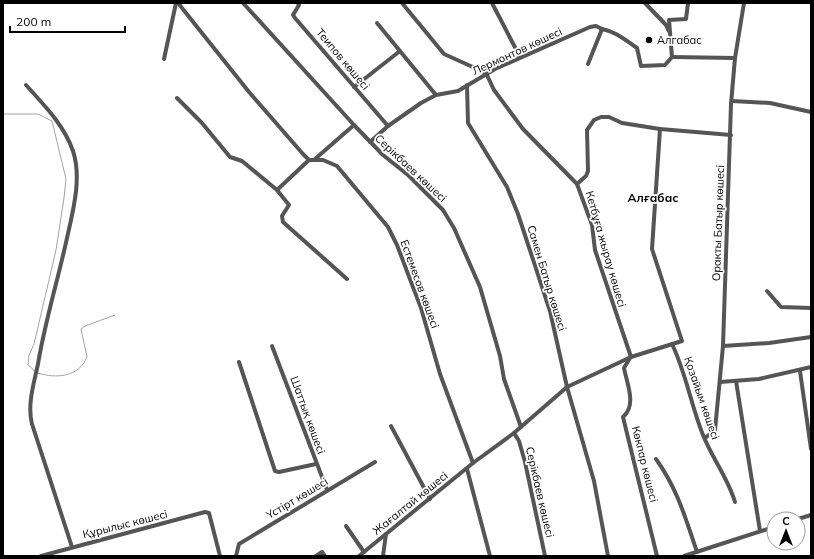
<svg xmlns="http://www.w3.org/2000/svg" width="814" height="559" font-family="Mulish,sans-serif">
	<rect width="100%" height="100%" fill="#fff"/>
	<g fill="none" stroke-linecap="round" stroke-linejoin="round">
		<g stroke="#a3a3a3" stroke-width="1">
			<path d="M3,114h35l14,7 14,58 -2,19 -8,52 -22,94 -5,11 -1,10 7,6"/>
			<path d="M38,373c18,6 41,4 49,-16l-6,-28 4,-3 30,-11"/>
		</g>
		<g stroke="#555" stroke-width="4">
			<path d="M178,3l71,89 54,62 6,6h14l14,6 51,61 9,18 24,63 19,66 33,89"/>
			<path d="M243,3l111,122 29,30 25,20 35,35 11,18 26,59 20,69 4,23 17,48"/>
			<path d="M298,3l1,2 -6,10 2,3 93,108"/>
			<path d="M402,3l42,51 42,19 8,17 29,39 54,55 15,41 3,25 36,107"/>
			<path d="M492,3l28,54"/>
			<path d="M645,3l21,22 3,6"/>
			<path d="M377,23l59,72"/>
			<path d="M602,29c15,3 23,11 35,19l4,18 24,-1 7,-8 -3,-37 17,-1 2,-16"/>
			<path d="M672,57l63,1"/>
			<path d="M164,59l12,-56"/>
			<path d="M26,85c18,20 38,40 47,66 9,27 0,60 -6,87 -9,42 -22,83 -29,126 -4,19 -11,41 -6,60l40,123"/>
			<path d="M467,85l1,38 39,64 11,27 32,97 17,76 27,94 14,75"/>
			<path d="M354,87l46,-36"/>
			<path d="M177,98l25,25 28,34 12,4 35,29 12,15 -7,11 1,6 64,57"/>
			<path d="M732,101l38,2 41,9"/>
			<path d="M370,142l18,-16 33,-23 15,-8 22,-4 37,-22 95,-42 6,-1 6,3 -14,35"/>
			<path d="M315,159l39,-34"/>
			<path d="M577,184l9,-8 2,-5 -1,-41 7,-10 7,-3h8l13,6 38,6 71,6"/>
			<path d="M277,190l32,-30"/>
			<path d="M767,291l14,16 30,1"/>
			<path d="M672,344c14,29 19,61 31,91 9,23 25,43 32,67"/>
			<path d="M272,346l55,144"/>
			<path d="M723,346l46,-3 42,-6"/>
			<path d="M630,358l-6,10c3,16 13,37 -1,49l34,139"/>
			<path d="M239,362l36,109 4,1 37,-8"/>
			<path d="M800,371l11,78"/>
			<path d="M736,381l24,150"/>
			<path d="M720,382l39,-3 52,-12"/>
			<path d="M391,426l39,73"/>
			<path d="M514,433l5,8 6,21 20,94"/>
			<path d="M705,438l10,-8 8,-84 8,-242 4,-46 9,-55"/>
			<path d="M656,459c22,31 29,58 41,93"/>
			<path d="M467,469l23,87"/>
			<path d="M798,519l13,-4"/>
			<path d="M346,526l18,26"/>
			<path d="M41,556l164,-44 4,1 11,43"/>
			<path d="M236,556l3,-12 136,-82"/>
			<path d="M316,556l6,-4 3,4"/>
			<path d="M359,556l114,-93 41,-30 53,-46 64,-30 51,-16 -30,-92 8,-120"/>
			<path d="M383,556l3,-22"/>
			<path d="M684,556l90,-29"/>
		</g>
	</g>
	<circle fill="#000" stroke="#fff" stroke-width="1.5" cx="649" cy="40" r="4"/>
	<g text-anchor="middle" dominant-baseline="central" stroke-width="3.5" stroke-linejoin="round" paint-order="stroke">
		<g font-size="11" fill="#000" stroke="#fff" text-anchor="start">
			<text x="657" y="40">Алгабас</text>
		</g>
		<g font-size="11" fill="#000" stroke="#fff">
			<text transform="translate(517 51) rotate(-25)">Лермонтов көшесі</text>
			<text transform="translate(343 59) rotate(50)">Теипов көшесі</text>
			<text transform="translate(411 168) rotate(43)">Серікбаев көшесі</text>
			<text transform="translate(718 223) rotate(-88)">Оракты Батыр көшесі</text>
			<text transform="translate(606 249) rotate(74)">Кетбұға жырау көшесі</text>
			<text transform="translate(547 278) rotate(73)">Самен Батыр көшесі</text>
			<text transform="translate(420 284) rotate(70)">Естемесов көшесі</text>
			<text transform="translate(702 398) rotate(71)">Қозайым көшесі</text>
			<text transform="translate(308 415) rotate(70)">Шаттық көшесі</text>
			<text transform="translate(645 464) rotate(76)">Көкпар көшесі</text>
			<text transform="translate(540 492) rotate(77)">Серікбаев көшесі</text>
			<text transform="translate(297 498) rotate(-31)">Үстірт көшесі</text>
			<text transform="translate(410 503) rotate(-39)">Жағалтай көшесі</text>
			<text transform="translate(125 524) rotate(-14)">Құрылыс көшесі</text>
		</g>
		<g font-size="12" font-weight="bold" fill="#000" stroke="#fff">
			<text x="653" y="197">Алғабас</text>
		</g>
	</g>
	<rect width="814" height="559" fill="none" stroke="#000000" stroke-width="8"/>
	<g transform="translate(786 531)"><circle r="19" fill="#ffffff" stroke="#999999"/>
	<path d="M0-3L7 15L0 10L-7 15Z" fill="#000000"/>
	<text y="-6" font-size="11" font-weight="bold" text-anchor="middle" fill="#000000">С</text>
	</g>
	<path d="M10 26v6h115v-6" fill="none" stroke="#000000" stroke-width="2"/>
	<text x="16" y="26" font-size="12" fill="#000000" stroke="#ffffff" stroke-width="3" paint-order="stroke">200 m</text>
</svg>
